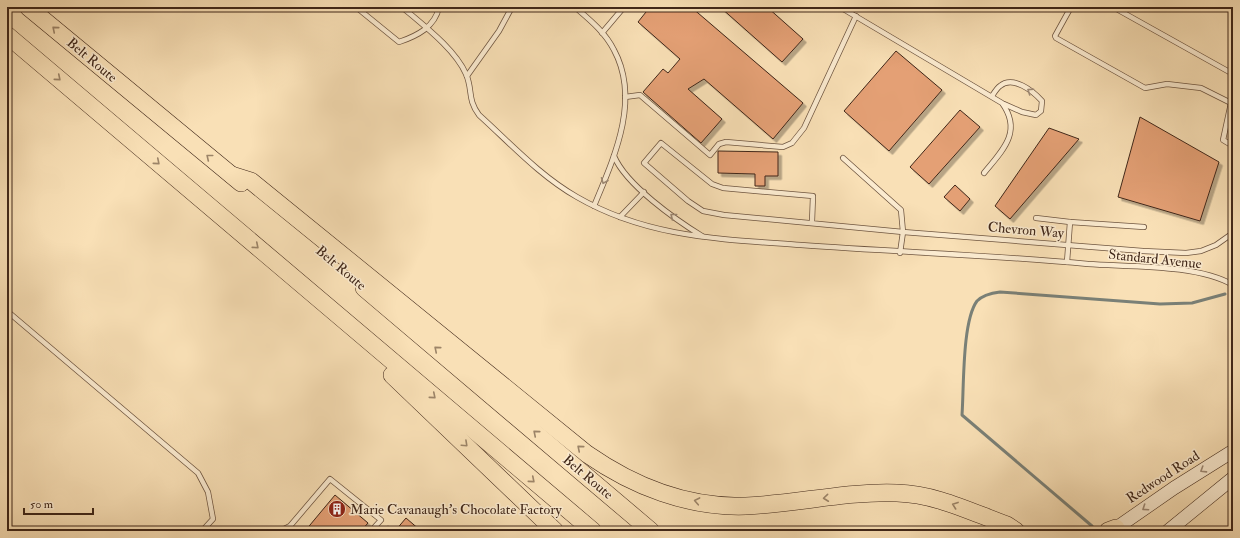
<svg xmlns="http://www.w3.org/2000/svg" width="1240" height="538" font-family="'IM FELL Double Pica',serif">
	<defs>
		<filter id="shadow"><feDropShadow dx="3.5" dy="3.5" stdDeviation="0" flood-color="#0004"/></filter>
	</defs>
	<rect width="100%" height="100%" fill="#f9e0b6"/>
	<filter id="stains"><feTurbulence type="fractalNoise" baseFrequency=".005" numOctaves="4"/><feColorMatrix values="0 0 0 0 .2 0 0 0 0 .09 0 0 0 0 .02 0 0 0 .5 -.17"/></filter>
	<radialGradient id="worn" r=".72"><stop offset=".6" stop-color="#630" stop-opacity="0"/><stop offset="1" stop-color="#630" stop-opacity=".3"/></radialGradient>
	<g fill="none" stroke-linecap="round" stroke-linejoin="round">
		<path stroke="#7a8077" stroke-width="3" d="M1092,526l-130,-111c2,-27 0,-94 15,-114 6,-6 15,-8 23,-9l160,12 32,-1 33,-9"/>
	</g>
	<g fill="#e4a075" stroke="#402719" filter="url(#shadow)">
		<path d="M650,7h41l112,96 -30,36 -69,-60 -16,10 34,30 -21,24 -58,-51 20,-23 5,4 12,-14 -42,-37z"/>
		<path d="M720,7h47l36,32 -21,23z"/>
		<path d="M896,51l46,39 -53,61 -45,-40z"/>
		<path d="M960,110l20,17 -51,57 -19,-17z"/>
		<path d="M1140,117l79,45 -19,59 -82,-24z"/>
		<path d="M1049,128l30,11 -69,80 -15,-13z"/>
		<path d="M718,151l60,1v24h-13v10h-10v-12l-37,-1z"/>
		<path d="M955,185l15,14 -10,12 -16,-14z"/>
		<path d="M335,495l33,28 -7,8h-56z"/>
		<path d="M406,518l15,13h-26z"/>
	</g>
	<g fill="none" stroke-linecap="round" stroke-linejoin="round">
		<defs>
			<g id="service">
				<path d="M356,7l43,35c18,-6 36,-15 40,-35"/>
				<path d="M402,7c21,18 53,42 64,67 7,16 1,25 13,41 31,28 61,61 98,82 71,41 144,42 224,48 95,7 191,10 287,19 42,3 109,0 145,21"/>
				<path d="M575,7c15,13 30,25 39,43 27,50 0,108 -20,156"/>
				<path d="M840,7l162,96c21,29 0,48 -18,70"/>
				<path d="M1071,7l-16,29 1,2 89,50 22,-4 34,4 32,16"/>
				<path d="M1113,7l120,67"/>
				<path d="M602,33l22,-26"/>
				<path d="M467,76l32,-45 13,-24"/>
				<path d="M992,96c2,-3 5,-8 8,-10 13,-11 33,5 42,15l-1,10 -5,4 -14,-3 -18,-8"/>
				<path d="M625,97l15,-2 70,60 9,-11 7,-2 57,5 9,-4 12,-15 52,-112"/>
				<path d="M1231,103l-8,37 10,6"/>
				<path d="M614,156c12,29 62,64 88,80"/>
				<path d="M843,158l58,52 2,22 -3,21"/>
				<path d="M620,217l24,-25"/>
				<path d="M1036,218l34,4 -3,40"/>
				<path d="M812,222l1,-26 -90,-8 -11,-4 -51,-41 -17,20 44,38 15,10 21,4 179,17 240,19 43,2 15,-2 15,-6 17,-12"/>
				<path d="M1070,222l74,5"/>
				<path d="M7,311l191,162 10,19 5,27 -11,12"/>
				<path d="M280,531l10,-5 40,-47 51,41 -10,11"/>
				<path d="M386,531l2,-2"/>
			</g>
			<g id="secondary">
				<path d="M1112,531l62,-43 59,-37"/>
				<path d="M1168,531l65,-53"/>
			</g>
			<g id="motorway">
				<path d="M28,7l213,176"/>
				<path d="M7,35l586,496"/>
				<path d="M232,175l19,6 336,273c46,32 101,54 159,52 50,-2 101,-15 151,-13 39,1 74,19 110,32l9,6"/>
				<path d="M364,288l287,243"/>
				<path d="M392,375l163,156"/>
				<path d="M1108,531l8,-3"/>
			</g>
		</defs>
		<use href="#service" stroke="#6e5540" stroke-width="6"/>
		<use href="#secondary" stroke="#402719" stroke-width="14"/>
		<use href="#motorway" stroke="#402719" stroke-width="18"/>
		<use href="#service" stroke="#fbebd0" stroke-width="4.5"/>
		<use href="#secondary" stroke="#fbebd0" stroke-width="13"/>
		<use href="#motorway" stroke="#f9e0b6" stroke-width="17"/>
	</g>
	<defs><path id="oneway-chevron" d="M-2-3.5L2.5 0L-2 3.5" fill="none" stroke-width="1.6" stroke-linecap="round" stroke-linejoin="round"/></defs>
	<g stroke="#9c8468">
		<use href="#oneway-chevron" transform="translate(55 29) rotate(-140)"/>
		<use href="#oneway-chevron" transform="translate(58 78) rotate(40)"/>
		<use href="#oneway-chevron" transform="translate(209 157) rotate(-141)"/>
		<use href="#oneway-chevron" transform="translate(157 162) rotate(40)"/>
		<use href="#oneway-chevron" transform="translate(256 246) rotate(40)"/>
		<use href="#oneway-chevron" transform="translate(437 349) rotate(-140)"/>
		<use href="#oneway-chevron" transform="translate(433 396) rotate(40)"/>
		<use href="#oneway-chevron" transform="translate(536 433) rotate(-140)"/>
		<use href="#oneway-chevron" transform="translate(465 444) rotate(43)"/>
		<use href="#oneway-chevron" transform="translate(580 448) rotate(-140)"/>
		<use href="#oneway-chevron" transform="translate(532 480) rotate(40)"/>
		<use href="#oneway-chevron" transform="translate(826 498) rotate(174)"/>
		<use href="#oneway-chevron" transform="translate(697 501) rotate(-169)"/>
		<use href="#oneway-chevron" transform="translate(955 505) rotate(-160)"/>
	</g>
	<g stroke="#9e8974">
		<use href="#oneway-chevron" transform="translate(1030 91) rotate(-146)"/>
		<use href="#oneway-chevron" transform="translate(604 181) rotate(112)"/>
		<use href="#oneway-chevron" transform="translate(673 216) rotate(-142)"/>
		<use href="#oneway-chevron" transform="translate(1203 470) rotate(148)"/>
		<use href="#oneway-chevron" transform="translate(1145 508) rotate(146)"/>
	</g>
	<defs>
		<symbol id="building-disc" viewBox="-11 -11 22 22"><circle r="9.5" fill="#8f2418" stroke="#fbebd0"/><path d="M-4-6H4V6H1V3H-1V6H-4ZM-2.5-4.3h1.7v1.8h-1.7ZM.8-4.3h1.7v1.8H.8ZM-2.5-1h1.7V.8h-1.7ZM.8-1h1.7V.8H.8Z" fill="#fff"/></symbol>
	</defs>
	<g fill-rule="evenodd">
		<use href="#building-disc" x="327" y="499" width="20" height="20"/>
	</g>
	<g text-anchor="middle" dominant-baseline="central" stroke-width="3" stroke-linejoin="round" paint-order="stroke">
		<g font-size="14" fill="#402719" stroke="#fbebd0">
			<text transform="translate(92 60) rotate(40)">Belt Route</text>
			<text transform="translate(1026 230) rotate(5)">Chevron Way</text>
			<text transform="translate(1155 259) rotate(6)">Standard Avenue</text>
			<text transform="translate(341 268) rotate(40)">Belt Route</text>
			<text transform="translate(588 477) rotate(40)">Belt Route</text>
			<text transform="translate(1163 477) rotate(-33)">Redwood Road</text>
		</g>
		<g font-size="14" fill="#402719" stroke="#fbebd0" text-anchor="start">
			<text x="350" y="509">Marie Cavanaugh's Chocolate Factory</text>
		</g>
	</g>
	<rect width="1240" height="538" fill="none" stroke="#f9e0b6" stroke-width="24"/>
	<rect x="8" y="8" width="1224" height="522" fill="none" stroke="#402719" stroke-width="2"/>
	<rect x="12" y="12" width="1216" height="514" fill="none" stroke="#402719"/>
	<path d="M24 508v6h69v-6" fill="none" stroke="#402719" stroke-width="2"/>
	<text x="30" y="508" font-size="12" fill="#402719" stroke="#fbebd0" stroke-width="3" paint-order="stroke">50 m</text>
	<rect width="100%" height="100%" filter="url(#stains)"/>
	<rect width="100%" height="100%" fill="url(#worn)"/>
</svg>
